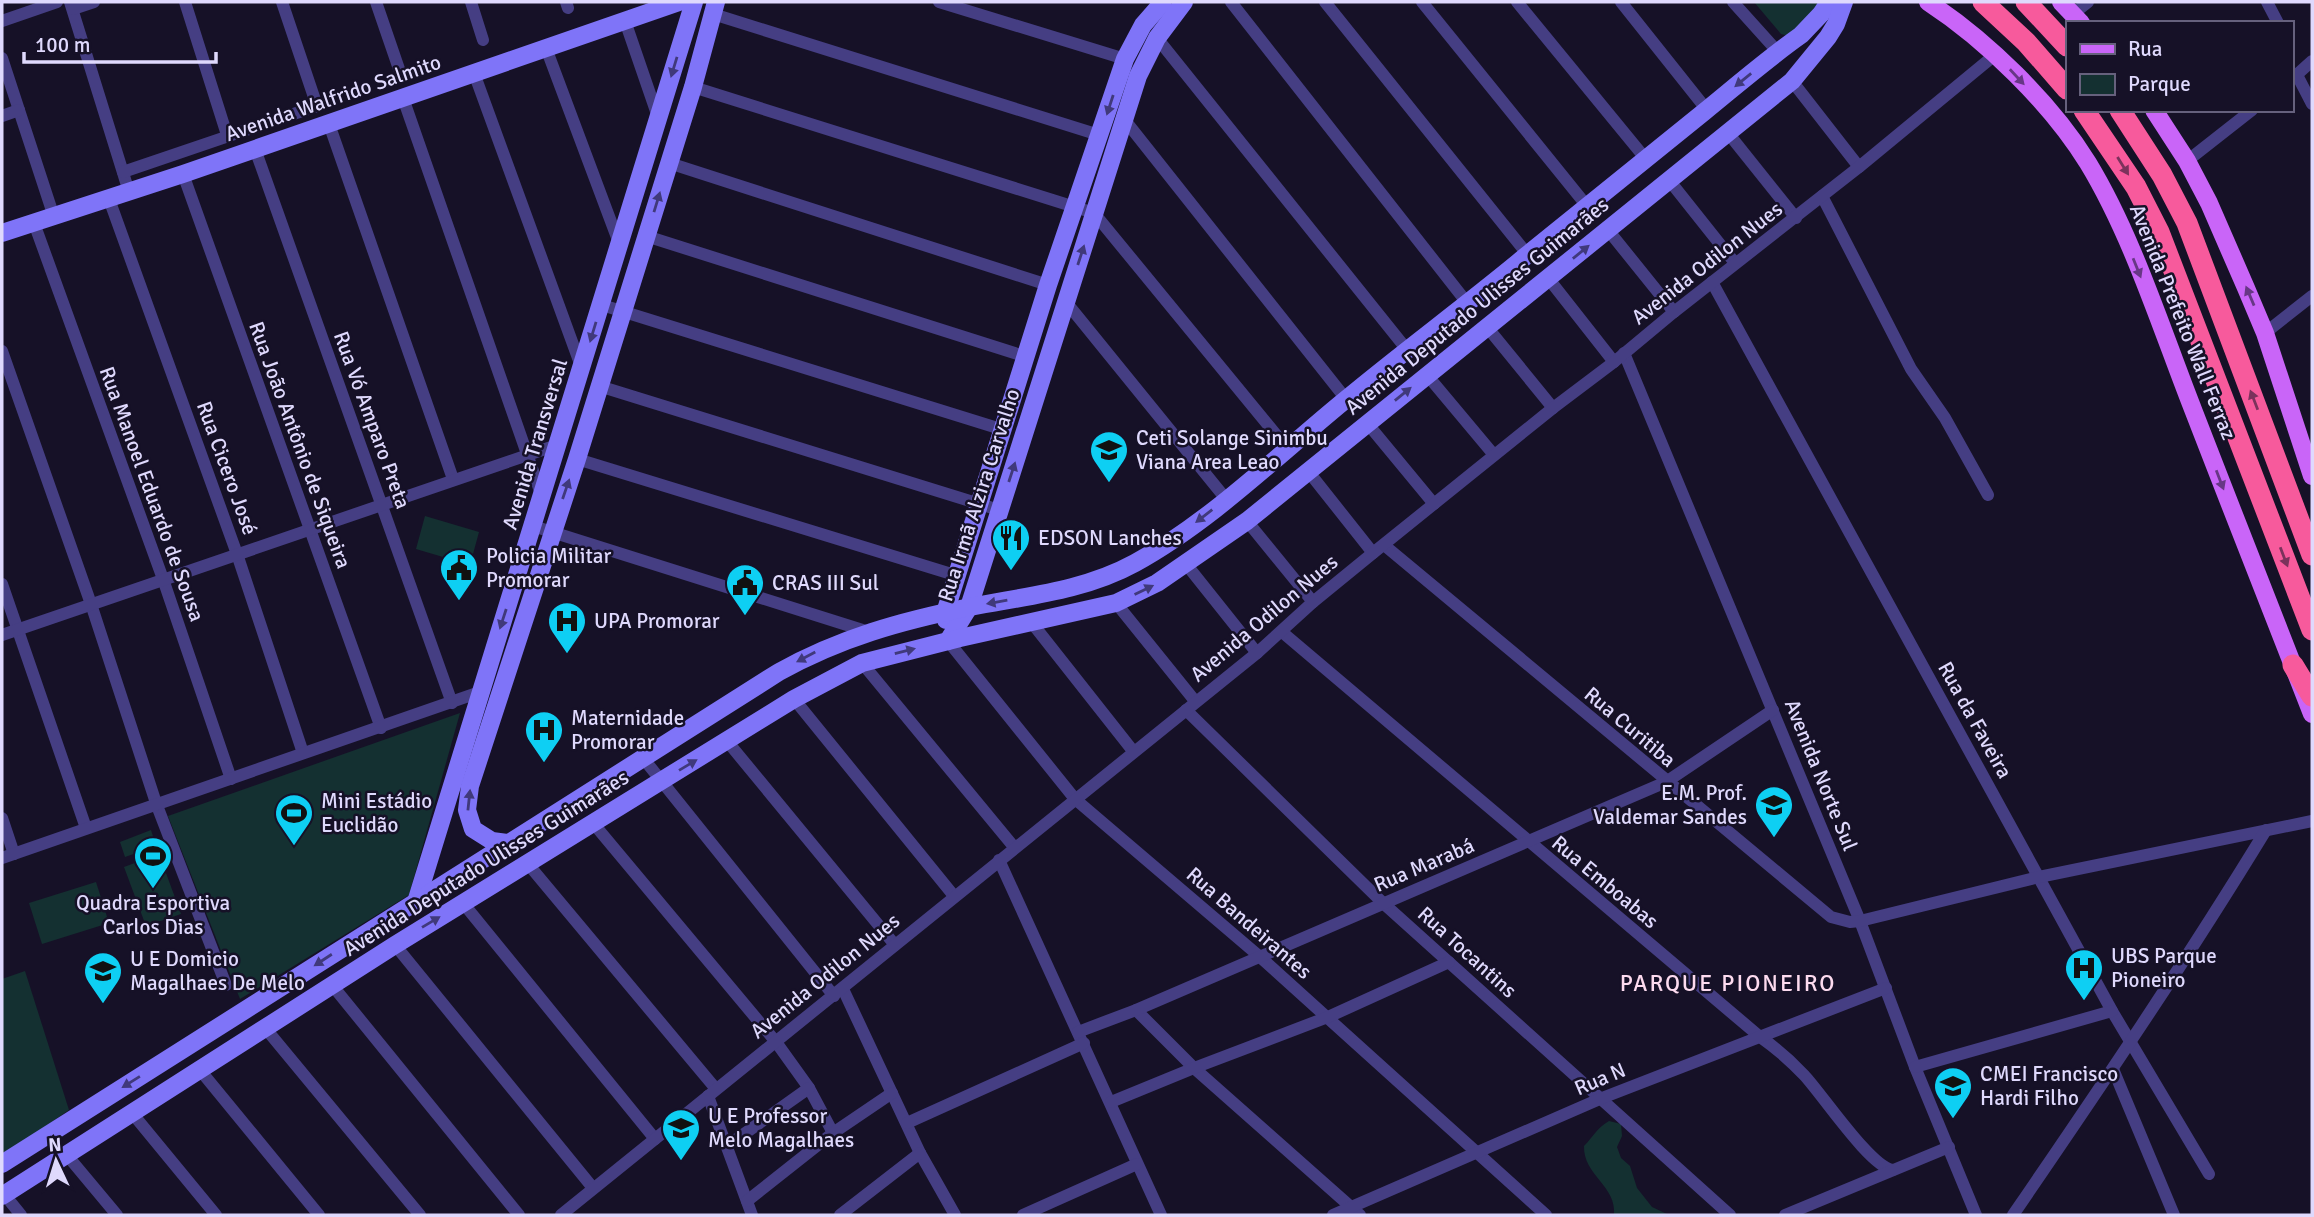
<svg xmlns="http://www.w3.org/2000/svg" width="2314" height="1217" font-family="Signika,sans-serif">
	<rect width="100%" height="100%" fill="#161127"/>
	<g fill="#143031">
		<path d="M1754,2h69l-30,35 -12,-3z"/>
		<path d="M425,516l54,16 -9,33 -54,-16z"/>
		<path d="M460,713l-51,182 -169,104 -72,-183z"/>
		<path d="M151,830l5,16 -31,11 -5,-15z"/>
		<path d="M159,854l22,60 -35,12 -22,-59z"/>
		<path d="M96,882l13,41 -67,21 -13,-41z"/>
		<path d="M25,971l44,139 -67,46v-177z"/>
		<path d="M1609,1121l12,3 1,12 -5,11 4,11 9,8 7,22 15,19 17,8h-55c3,-29 -31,-40 -30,-69 9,-9 13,-18 25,-25z"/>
	</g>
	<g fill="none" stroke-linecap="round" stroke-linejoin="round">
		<g stroke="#453e83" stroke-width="12">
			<path d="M70,2l59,190"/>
			<path d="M185,2l42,133"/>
			<path d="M376,2l23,67"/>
			<path d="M471,2l12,38"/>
			<path d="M566,2l2,6"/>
			<path d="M939,2l186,57"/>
			<path d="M1231,2l237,302"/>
			<path d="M1325,2l203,253"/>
			<path d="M1422,2l165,204"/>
			<path d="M1517,2l128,156"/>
			<path d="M1621,2l86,108"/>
			<path d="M1733,2l45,50"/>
			<path d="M2267,2l11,21"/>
			<path d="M73,9l21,-7"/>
			<path d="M713,14l386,121"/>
			<path d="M2073,14l15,-12"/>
			<path d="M2,21l55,-19"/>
			<path d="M625,21l33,96"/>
			<path d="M1157,38l251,313"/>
			<path d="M546,48l73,195"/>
			<path d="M2,58l52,159"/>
			<path d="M474,73l108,296"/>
			<path d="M2297,75l15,29"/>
			<path d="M2292,79l20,-18"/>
			<path d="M1792,81l67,86"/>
			<path d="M693,87l401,126 193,235"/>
			<path d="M403,98l138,396"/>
			<path d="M2,116l17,-6"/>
			<path d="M1124,119l222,280"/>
			<path d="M329,124l124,355"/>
			<path d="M1728,133l68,85"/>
			<path d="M255,149l197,554"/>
			<path d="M2187,161l65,-51"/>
			<path d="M669,163l379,122"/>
			<path d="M123,172l194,-66 -35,-104"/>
			<path d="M183,174l198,554"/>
			<path d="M1669,180l66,83"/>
			<path d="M1822,196l89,173 34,49 43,77"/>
			<path d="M109,199l128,355 66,199"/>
			<path d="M34,223l129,356 68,200"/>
			<path d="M1608,230l66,82"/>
			<path d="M646,236l381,121"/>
			<path d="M1548,278l66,84"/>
			<path d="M1712,282l400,729 97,163"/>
			<path d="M1066,302l160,197"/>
			<path d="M602,305l402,125"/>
			<path d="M1487,327l66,81"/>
			<path d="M2265,333l47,-37"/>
			<path d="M2,351l89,253 65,199 70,182"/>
			<path d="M1624,353l236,568 55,146 61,148"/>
			<path d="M1427,375l67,80"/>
			<path d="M599,386l400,124"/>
			<path d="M1367,423l67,81"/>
			<path d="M577,459l381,117"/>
			<path d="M1308,471l65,82"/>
			<path d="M1247,521l66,81"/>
			<path d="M533,526l336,106"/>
			<path d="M1384,545l447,372 19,5 10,-1 179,-44 273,-56"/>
			<path d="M1186,564l71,89"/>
			<path d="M2,584l84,244"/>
			<path d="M1116,603l79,98"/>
			<path d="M1032,623l101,128"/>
			<path d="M1282,632l477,404c17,12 31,24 45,39 18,19 67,93 89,95"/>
			<path d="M2,635l555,-190"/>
			<path d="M948,641l127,158 184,157 287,259"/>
			<path d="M862,663l152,184"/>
			<path d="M794,699l160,197"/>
			<path d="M1186,710l197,193 347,312"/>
			<path d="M727,741l168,204"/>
			<path d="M643,758l191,238"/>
			<path d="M2,818l12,36"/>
			<path d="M593,823l183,219 33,46 24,45"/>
			<path d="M2,858l478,-166"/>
			<path d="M999,860l162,355"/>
			<path d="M528,864l188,225"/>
			<path d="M463,903l192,236"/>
			<path d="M395,945l198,243"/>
			<path d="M332,985l187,230"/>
			<path d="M843,989l77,164 35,62"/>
			<path d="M1136,1010l58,58 166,147"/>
			<path d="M266,1029l154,186"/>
			<path d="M1078,1032l58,-22 530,-228 107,-72"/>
			<path d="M1915,1067l197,-56"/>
			<path d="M2113,1069l61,146"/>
			<path d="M200,1070l119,145"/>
			<path d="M708,1096l44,119"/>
			<path d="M1111,1102l83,-34 134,-51 121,-55"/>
			<path d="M132,1113l84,102"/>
			<path d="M907,1123l177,-80"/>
			<path d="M727,1146l82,-58"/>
			<path d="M66,1154l51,61"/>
			<path d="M4,1194l17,21"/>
			<path d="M747,1201l86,-68 59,-40"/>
			<path d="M561,1215l696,-562 56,-51 60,-49 180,-145 61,-46 60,-50 185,-145 137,-113"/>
			<path d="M840,1215l80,-62"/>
			<path d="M1023,1215l114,-51"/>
			<path d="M1333,1215l269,-117 284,-110"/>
			<path d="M1785,1215l164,-68"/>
			<path d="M2013,1215c87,-127 173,-254 253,-385"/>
		</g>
		<g stroke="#7f74f8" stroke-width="18">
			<path d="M2,233l181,-59 496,-172"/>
			<path d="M946,620l-1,-7 103,-328 77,-226 18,-34 20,-23"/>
			<path d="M948,641l21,-34 169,-531 19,-38 27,-36"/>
			<path d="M507,843l-15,-2 -19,-12 -6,-19 3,-24 107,-327 116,-372 23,-85"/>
			<path d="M417,899l277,-897"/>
			<path d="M2,1164l777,-492c61,-34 122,-51 191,-65 56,-11 114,-16 165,-44 75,-41 143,-108 209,-162 60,-50 123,-96 183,-146 59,-48 118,-96 177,-143 32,-26 63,-53 97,-77l20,-21 8,-12"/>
			<path d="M2,1196l393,-251 399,-246 68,-36 98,-25 156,-35 41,-20 90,-62 545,-440 36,-44 8,-13 8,-22"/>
		</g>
		<g stroke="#c965f8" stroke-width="18">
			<path d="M1928,2c58,38 123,101 160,161 45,74 74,168 106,249 39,101 79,202 118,302"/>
			<path d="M2061,2l20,21"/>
			<path d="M2154,110l33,51 22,42 37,85 19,45 47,143"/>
		</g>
		<g stroke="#f75a9c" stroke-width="21">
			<path d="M1983,2l43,40 41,47"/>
			<path d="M2026,2l41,44"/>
			<path d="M2084,110l52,77 23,45 153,398"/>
			<path d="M2120,110l42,65 25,48 125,332"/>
			<path d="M2293,665l19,31"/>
		</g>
	</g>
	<defs><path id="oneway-solid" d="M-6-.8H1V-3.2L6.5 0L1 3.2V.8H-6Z" transform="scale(1.75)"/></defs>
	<g fill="#40397b">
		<use href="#oneway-solid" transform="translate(674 67) rotate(107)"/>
		<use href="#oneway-solid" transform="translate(1743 80) rotate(141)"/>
		<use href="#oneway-solid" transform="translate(1110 105) rotate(108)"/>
		<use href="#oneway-solid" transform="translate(657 202) rotate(-73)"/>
		<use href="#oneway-solid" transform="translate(1581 252) rotate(-39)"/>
		<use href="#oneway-solid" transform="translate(1081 255) rotate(-72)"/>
		<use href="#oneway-solid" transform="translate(593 332) rotate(107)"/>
		<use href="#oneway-solid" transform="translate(1403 394) rotate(-39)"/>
		<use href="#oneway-solid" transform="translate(1012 472) rotate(-72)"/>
		<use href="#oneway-solid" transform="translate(566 489) rotate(-71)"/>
		<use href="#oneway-solid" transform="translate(1204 516) rotate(142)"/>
		<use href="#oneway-solid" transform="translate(1144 590) rotate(-26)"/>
		<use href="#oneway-solid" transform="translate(997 602) rotate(170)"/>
		<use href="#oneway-solid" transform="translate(503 619) rotate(108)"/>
		<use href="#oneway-solid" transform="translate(905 651) rotate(-14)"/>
		<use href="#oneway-solid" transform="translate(806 657) rotate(152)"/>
		<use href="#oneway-solid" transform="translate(688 765) rotate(-31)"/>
		<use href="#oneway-solid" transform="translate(469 800) rotate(-84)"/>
		<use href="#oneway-solid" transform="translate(431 922) rotate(-31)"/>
		<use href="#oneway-solid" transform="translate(323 960) rotate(147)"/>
		<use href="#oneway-solid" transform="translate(131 1082) rotate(148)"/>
	</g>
	<g fill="#673785">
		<use href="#oneway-solid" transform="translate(2017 77) rotate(47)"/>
		<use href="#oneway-solid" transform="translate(2137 268) rotate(68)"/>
		<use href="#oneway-solid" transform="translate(2250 296) rotate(-113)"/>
		<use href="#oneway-solid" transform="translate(2220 480) rotate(69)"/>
	</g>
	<g fill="#7b325c">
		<use href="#oneway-solid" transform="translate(2123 166) rotate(58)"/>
		<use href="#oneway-solid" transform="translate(2254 400) rotate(-111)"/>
		<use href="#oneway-solid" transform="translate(2284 557) rotate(69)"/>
	</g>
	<defs>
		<symbol id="school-pin" viewBox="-11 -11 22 30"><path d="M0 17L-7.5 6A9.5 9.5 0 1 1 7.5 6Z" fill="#0ecff3" stroke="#161127"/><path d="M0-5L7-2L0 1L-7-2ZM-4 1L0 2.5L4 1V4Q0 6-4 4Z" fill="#111"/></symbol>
		<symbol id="restaurant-pin" viewBox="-11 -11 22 30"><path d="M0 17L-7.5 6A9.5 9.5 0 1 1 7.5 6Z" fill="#0ecff3" stroke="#161127"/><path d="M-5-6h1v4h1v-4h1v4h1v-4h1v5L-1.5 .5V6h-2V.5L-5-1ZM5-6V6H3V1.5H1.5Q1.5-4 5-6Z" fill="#111"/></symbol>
		<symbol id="civic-pin" viewBox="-11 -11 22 30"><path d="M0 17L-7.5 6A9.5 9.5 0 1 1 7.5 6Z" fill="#0ecff3" stroke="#161127"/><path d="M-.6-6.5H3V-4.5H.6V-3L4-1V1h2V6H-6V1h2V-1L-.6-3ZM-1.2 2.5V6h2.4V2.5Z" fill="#111"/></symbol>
		<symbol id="hospital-pin" viewBox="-11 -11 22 30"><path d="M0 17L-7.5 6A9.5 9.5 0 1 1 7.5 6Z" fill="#0ecff3" stroke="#161127"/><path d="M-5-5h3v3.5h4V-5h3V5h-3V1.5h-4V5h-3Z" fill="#111"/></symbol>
		<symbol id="stadium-pin" viewBox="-11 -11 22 30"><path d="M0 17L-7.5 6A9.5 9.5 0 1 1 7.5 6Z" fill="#0ecff3" stroke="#161127"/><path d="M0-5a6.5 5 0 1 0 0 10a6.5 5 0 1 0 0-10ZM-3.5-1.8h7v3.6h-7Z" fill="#111"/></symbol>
	</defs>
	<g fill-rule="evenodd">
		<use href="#school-pin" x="1087" y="428" width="44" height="60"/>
		<use href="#restaurant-pin" x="989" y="516" width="44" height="60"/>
		<use href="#civic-pin" x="437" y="546" width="44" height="60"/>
		<use href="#civic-pin" x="723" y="561" width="44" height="60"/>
		<use href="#hospital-pin" x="545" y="599" width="44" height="60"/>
		<use href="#hospital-pin" x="522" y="708" width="44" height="60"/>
		<use href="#school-pin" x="1752" y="783" width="44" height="60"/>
		<use href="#stadium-pin" x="272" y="791" width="44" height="60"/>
		<use href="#stadium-pin" x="131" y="834" width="44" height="60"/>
		<use href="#hospital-pin" x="2062" y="946" width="44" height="60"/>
		<use href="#school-pin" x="81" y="949" width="44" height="60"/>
		<use href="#school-pin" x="1931" y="1064" width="44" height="60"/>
		<use href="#school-pin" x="659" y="1106" width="44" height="60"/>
	</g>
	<g text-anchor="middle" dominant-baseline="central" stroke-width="5" stroke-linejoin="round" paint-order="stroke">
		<g font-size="21" fill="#dfd9fd" stroke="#161127">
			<text transform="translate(333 98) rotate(-19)">Avenida Walfrido Salmito</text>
			<text transform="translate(1707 263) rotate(-38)">Avenida Odilon Nues</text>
			<text transform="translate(1477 306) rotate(-39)">Avenida Deputado Ulisses Guimarães</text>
			<text transform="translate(2183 322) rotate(68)">Avenida Prefeito Wall Ferraz</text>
			<text transform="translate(372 420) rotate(70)">Rua Vó Amparo Preta</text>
			<text transform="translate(535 444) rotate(-73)">Avenida Transversal</text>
			<text transform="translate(300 445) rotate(70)">Rua João Antônio de Siqueira</text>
			<text transform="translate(227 468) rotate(70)">Rua Cicero José</text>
			<text transform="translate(152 494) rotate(70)">Rua Manoel Eduardo de Sousa</text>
			<text transform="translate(979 495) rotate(-72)">Rua Irmã Alzira Carvalho</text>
			<text transform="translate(1264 618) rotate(-40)">Avenida Odilon Nues</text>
			<text transform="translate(1975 720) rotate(61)">Rua da Faveira</text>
			<text transform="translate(1630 727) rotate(40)">Rua Curitiba</text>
			<text transform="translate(1821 775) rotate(68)">Avenida Norte Sul</text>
			<text transform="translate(486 863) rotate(-32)">Avenida Deputado Ulisses Guimarães</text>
			<text transform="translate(1424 865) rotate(-23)">Rua Marabá</text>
			<text transform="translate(1605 882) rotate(40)">Rua Emboabas</text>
			<text transform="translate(1249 923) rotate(41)">Rua Bandeirantes</text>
			<text transform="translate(1467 952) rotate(42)">Rua Tocantins</text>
			<text transform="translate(825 976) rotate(-39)">Avenida Odilon Nues</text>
			<text transform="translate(1600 1079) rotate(-23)">Rua N</text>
		</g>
		<g font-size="21" fill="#dfd9fd" stroke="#161127" text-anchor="start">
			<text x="1136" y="438">Ceti Solange Sinimbu<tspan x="1136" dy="24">Viana Area Leao</tspan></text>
			<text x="1038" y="538">EDSON Lanches</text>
			<text x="486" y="556">Policia Militar<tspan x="486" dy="24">Promorar</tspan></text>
			<text x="772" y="583">CRAS III Sul</text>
			<text x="594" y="621">UPA Promorar</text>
			<text x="571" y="718">Maternidade<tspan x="571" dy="24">Promorar</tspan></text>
			<text x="1747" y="793" text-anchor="end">E.M. Prof.<tspan x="1747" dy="24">Valdemar Sandes</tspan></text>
			<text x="321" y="801">Mini Estádio<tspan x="321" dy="24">Euclidão</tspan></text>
			<text x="153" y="903" text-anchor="middle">Quadra Esportiva<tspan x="153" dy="24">Carlos Dias</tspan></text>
			<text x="2111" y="956">UBS Parque<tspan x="2111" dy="24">Pioneiro</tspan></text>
			<text x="130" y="959">U E Domicio<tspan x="130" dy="24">Magalhaes De Melo</tspan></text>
			<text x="1980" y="1074">CMEI Francisco<tspan x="1980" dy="24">Hardi Filho</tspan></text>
			<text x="708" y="1116">U E Professor<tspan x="708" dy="24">Melo Magalhaes</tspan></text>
		</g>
		<g font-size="23" letter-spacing="2" fill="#fddbef" stroke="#161127">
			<text x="1728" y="983">PARQUE PIONEIRO</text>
		</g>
	</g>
	<rect width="2314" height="1217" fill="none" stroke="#dfd9fd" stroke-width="7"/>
	<rect x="2066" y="21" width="228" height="91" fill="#161127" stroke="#66617d" stroke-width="2"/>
	<rect x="2080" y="44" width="35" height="10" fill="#c965f8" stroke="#66617d" stroke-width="2"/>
	<text x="2128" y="56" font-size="21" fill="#dfd9fd">Rua</text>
	<rect x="2080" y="74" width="35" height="21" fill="#143031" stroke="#66617d" stroke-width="2"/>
	<text x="2128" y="91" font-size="21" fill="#dfd9fd">Parque</text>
	<g transform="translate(56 1161) rotate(356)" stroke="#161127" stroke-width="5" paint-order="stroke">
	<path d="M0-5L12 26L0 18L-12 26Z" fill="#dfd9fd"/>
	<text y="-10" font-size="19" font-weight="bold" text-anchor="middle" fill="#dfd9fd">N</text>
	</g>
	<path d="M24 52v10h192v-10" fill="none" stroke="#dfd9fd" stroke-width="3.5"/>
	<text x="35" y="52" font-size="21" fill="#dfd9fd" stroke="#161127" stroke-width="5" paint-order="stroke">100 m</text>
</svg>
